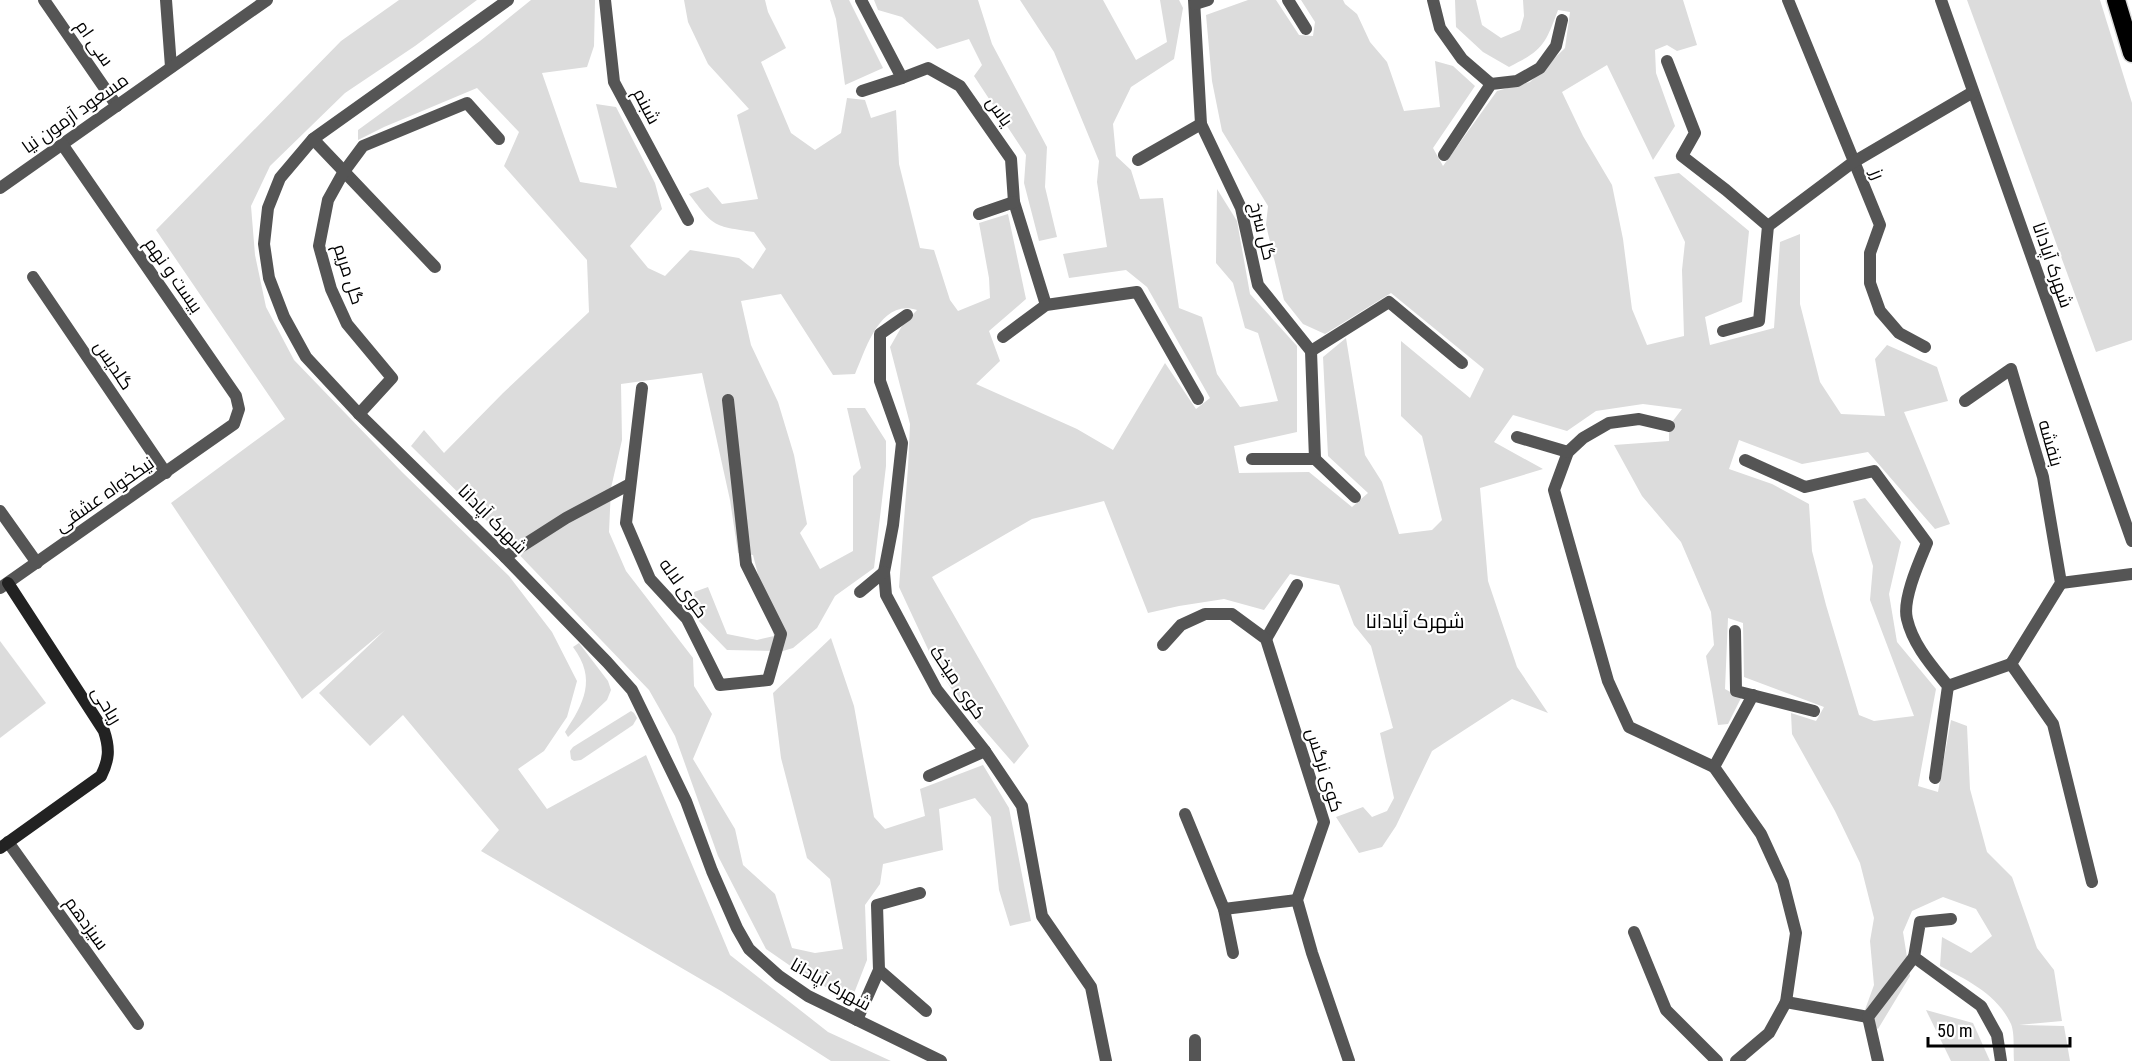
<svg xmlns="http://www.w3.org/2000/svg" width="2132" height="1061" font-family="'Roboto Condensed',Cairo,sans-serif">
	<rect width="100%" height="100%" fill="#fff"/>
	<g fill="#dcdcdc">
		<path d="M399,0h78l-62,46 -70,47 -75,73 -19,40 4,49 11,52 28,53 108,112 107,104 43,56 25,49 -10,36 -23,34 -26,18 29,40 99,-54 84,200 98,77 63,29h-60l-110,-70 -240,-140 18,-21 -96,-115 -33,31 -51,-53 66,-63 -83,69 -131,-196 114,-84 -129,-189 185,-189z"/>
		<path d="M531,0h64l-1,46 -7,21 -45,6 38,109 37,6 -21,-84 20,3 39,76 7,26 -32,37 18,22 17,8 25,-26 49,8 14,11 13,-20 -12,-17c-41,-6 -40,-5 -65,-38l19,-7 14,17 36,-5 -21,-84 12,-6 -41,-45 -20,-42 -4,-22h81l3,12 18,36 -25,14 30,71 24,17 26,-17 6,-35 18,2 6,18 25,-8 3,54 21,84 14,2 16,50 8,11 32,-13 -1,-20 -10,-55 29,-9 18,85 -37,32 11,30 -24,23 101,45 36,21 52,-87 31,46 14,-11 -63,-111 -21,-17 -57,8 -6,-24 44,-7 -10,-65 2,-21 -45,-109 -34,-52h83l33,60 31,-18 -7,-42h19l4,8 -9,51 -43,28 -18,37 3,32 15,14 9,29 23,-1 16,110 23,9 15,57 23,33 38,-6 -20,-68 -13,-5 -12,-45 -17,-20 1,-74 20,32 13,73 47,52v86l-63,14 5,27 70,-1 43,35 16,-14 -40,-37 -5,-99 23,-19 19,117 17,27 17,52 33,-4 10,-10 -20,-84 -21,-20v-75l69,57 14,-29 -93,-76 -66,41 -22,-10 -19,-24 -18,-75 2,-19 -46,-75 -10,-50 -6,-66 42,-15h28l23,35 14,1 2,-14 -14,-22h42l2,4 12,10 13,28 17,20 17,49 36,-4 -5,-46 18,5 22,20 -42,62 10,18 54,-75 33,-9 35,-34 5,-36 -12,-2c-13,35 -15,40 -49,57l-26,-15 -27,-25 -1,-27h21l6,25 19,13 19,-8 4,-14 -1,-16h160l14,45 -20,6 -10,-6 -12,5 1,23 19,53 -22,34 -46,-95 -45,27 21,44 29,49 11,54 9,70 15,36 37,-9 -2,-66 3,-28 -31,-65 25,-4 70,58 -7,71 -37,15 5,28 64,-17 6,-86 20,-8v70l20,78 21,32 44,2 -10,-57 12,-14 50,22 11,34 -44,11 46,112 -15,5 -67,-77 -66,12 -63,-24 -10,29 43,15 37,20 3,47 14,54 33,110 15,6 40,-5 -44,-116 3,-34 -20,-65 12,-3 36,44 -12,52 8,48 39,47 -18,97 20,6 13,-72 16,6 3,63 17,63 25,25 25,71 17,22 8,51 -43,4 45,1 6,35h-56c-1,-11 1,-27 -3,-37 -14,-30 -44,-44 -71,-58l2,-29 29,16 21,-17 -16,-27 -33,-12 -31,14 -9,21 7,44 -32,53 -16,-11 12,-33 -4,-44 4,-23 -14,-55 -25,-52 -43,-77 -1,-21 25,8 8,-14 -80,-30 -1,-54 -15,-5 -3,71 16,9 -13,26 -10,1 -12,-69 8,-11 -3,-33 -30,-70 -39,-46 -28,-51 55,-4v-15l13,-17 -39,-5 -47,7 -29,20 -54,-16 -19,27 49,27 -63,19 8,93 29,86 31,46 -36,-14 -80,52 -36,75 -14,21 -23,6 -23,-36 27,-10 9,10 15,-6 7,-13 -14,-65 13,-5 -22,-82 -17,-21 -15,-40 -49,-11 -26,36 -40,-11 -45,7 -31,7 -44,-112 -72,18 -100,58 97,169 -15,18 -54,-62 -27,-42 -34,-73 9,-120 2,-43 -20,-77 12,-21 15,-16c-37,-12 -51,39 -62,64l-22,1 -52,-81 -40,7 10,44 27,57 16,53 13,69 -7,9 20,36 33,-18v-75l8,-8 -14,-60h18l21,33v25l-12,102 -39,28 -18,32 -24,20 -10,3 -56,-1 -31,-32 -2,-26 14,-5 19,47 30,6 17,-4 -21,-81 -15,-2 -8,-53 -28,-127 -81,11 1,56 -11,48 -2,44 17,39 67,87 1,28 18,28 -19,45 42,70 8,36 32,29 17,54 23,5 28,-4 -13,-70 -23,-21 -26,-100 -8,-65 58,-55 23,68 20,111 11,12 40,-13 -5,-27 63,-24 26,43 22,113 -21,5 -11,-36 -8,-73 -16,-19 -36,11 4,41 -60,14 -3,20 -15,21 2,55 -16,41 -49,-27 -36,-25 -48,-93 -43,-120 -26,-46 -162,-169 -76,-75 13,-16 20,23 59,-60 86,-81 -2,-52 -83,-94 15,-34 -42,-44 -93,39 -26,13v-10l122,-89z"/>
		<path d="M830,0h19l34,68 -38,17 -9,-66z"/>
		<path d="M874,0h104l14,44 55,103 -2,40 12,50 -18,4 -15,-58 2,-28 -52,-79 8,-11 -13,-26 -32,10 -35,-32 -24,-7z"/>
		<path d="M1967,0h133l32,103v237l-36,12z"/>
		<path d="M0,641l46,62 -46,35z"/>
		<path d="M579,643l29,38 3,9 -4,10 -39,37 -3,-5c19,-29 32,-53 8,-85z"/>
		<path d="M631,711l3,2 3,5 -4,7 -52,35 -7,1 -3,-2 -1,-8 3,-4z"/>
		<path d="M1926,1010l47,13 17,38h-39z"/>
	</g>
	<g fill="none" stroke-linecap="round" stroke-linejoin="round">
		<defs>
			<path id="highway" d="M2116,0l16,53"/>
		</defs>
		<use href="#highway" stroke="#dbdbdb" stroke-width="21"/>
		<g stroke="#555" stroke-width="12">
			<path d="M44,0l73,106"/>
			<path d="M166,0l5,67"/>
			<path d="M508,0l-195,139 -33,39 -12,30 -4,36 5,34 15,39 22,40 53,57 146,143 102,105 25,28 54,111 26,70 25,57 12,21 30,27 29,20 133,65"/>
			<path d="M605,0l9,82 74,138"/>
			<path d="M861,0l41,78 26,-10 32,18 51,73 3,43 32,103"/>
			<path d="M1194,0l7,124 40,84 17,77 53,66 4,108"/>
			<path d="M1288,0l18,29"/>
			<path d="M1433,0l7,28 22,31 29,25"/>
			<path d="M1788,0l92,225 -10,28v30l10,28 19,22 26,14"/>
			<path d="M1941,0l191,541"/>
			<path d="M1195,4l13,-4"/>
			<path d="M1667,61l28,72 -13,23 44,34 42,36 -9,95 -36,10"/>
			<path d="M862,91l40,-13"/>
			<path d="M313,139l122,128"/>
			<path d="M1444,155l47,-71 26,-3 23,-13 16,-22 6,-26"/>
			<path d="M1138,160l63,-36"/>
			<path d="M0,188l267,-188"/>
			<path d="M979,214l35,-12"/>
			<path d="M1768,226l84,-63 121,-71"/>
			<path d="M33,277l133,196"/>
			<path d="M907,315l-27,19v47l22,62 -9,82 -9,47 2,23 51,95 48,61 37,55 20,110 49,71 15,74"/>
			<path d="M1003,337l43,-32 91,-13 61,107"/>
			<path d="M1311,351l78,-49 73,61"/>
			<path d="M642,388l-16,135 24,56 37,40 33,66 48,-5 13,-46 -35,-70 -18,-164"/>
			<path d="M1965,401l46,-32 32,108 18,106 -50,81 42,60 39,158"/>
			<path d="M359,414l33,-36 -45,-54 -16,-35 -12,-43 9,-46 15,-27 20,-27 104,-43 32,36"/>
			<path d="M1669,426l-30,-7 -30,4 -26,15 -15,14 -14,38 54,191 21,46 85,40"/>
			<path d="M1517,437l51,15"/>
			<path d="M1252,459h63l40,38"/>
			<path d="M1745,460l60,27 69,-16 53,72c-8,19 -25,57 -20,76 6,26 25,47 41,67l-13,92"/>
			<path d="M0,511l37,52"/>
			<path d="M505,557l61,-39 64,-34"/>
			<path d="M2061,583l71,-9"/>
			<path d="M0,588l234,-164 5,-15 -3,-13 -174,-252"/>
			<path d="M860,592l24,-20"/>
			<path d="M1735,631l1,60 78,20"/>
			<path d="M1266,639l31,-54"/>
			<path d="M1163,645l18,-20 24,-11h27l34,25 58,183 -27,78 15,53 37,108"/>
			<path d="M1948,686l63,-22"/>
			<path d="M929,776l56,-25"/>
			<path d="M1185,814l39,95 9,44"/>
			<path d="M8,842l130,182"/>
			<path d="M1224,909l73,-9"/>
			<path d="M1951,919l-31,3 -6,35 67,49 16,29 4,26"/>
			<path d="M1634,932l32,78 51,51"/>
			<path d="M879,970l47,41"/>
			<path d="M1786,1002l82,15"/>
			<path d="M857,1020l22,-50 -2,-65 43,-12"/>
			<path d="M1195,1061v-21"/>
			<path d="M1736,1061l33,-28 17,-31 10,-69 -13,-51 -22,-48 -47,-67 39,-72"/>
			<path d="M1878,1061l-10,-44 46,-60"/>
		</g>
		<path stroke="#222" stroke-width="12" d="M0,848l101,-72c8,-16 9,-27 3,-45l-96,-148"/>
		<use href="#highway" stroke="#000" stroke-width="18"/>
	</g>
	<g text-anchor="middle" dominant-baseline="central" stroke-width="4.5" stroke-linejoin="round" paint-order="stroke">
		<g font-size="18" fill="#000" stroke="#fff">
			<text transform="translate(95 43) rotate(55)">سی ام</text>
			<text transform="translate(647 106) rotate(62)">شبنم</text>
			<text transform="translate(1000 111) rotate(55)">یاس</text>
			<text transform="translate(75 113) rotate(-35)">مسعود آزمون نیا</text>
			<text transform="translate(1878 174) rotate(68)">رز</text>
			<text transform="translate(1263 231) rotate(76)">گل سرخ</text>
			<text transform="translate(2053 265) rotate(71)">شهرک آپادانا</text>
			<text transform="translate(349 274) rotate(72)">گل مریم</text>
			<text transform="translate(174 275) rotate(55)">بیست و نهم</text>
			<text transform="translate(114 365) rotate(56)">گلدیس</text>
			<text transform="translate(2051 443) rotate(74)">بنفشه</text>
			<text transform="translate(104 494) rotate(-35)">نیکخواه عشقی</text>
			<text transform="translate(493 519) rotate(45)">شهرک آپادانا</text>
			<text transform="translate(684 588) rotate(54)">کوی لاله</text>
			<text transform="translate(958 682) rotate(56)">کوی میخک</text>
			<text transform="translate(107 705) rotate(59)">ریاحی</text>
			<text transform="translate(1325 770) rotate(73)">کوی نرگس</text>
			<text transform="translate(87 923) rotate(54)">سیزدهم</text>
			<text transform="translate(831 984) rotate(29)">شهرک آپادانا</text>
		</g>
		<g font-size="20" fill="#000" stroke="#fff">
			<text x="1415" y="621">شهرک آپادانا</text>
		</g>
	</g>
	<path d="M1928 1037v9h142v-9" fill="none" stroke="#000000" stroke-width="3"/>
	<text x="1937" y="1037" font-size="18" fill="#000000" stroke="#ffffff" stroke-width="4.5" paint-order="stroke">50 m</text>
</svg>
